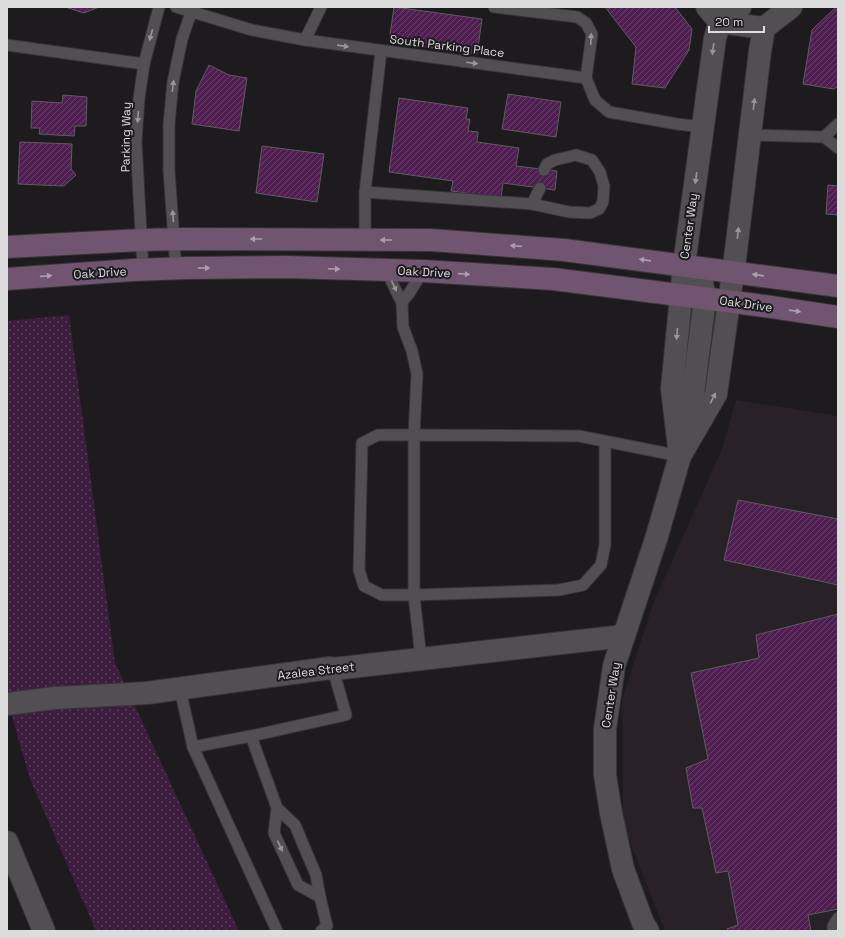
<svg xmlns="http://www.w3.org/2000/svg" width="845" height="938" font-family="'Space Grotesk',sans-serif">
	<defs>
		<pattern id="green-dots" width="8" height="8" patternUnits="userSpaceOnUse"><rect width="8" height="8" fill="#3d1d3d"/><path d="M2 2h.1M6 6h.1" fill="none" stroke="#593d59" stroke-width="1.8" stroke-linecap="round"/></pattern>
		<pattern id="building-hatch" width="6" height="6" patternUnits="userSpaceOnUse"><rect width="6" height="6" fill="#501f51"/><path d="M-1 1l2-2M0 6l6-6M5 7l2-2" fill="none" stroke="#693f6a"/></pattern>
	</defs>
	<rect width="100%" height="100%" fill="#1d1b1d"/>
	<path fill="#282228" d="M736,400l102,16v515h-173l-42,-107 -1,-124 31,-96 69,-155z"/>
	<path fill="url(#green-dots)" d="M69,315l46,348 124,268h-143l-66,-152 -23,-80v-378z"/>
	<g fill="url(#building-hatch)" stroke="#5e5c5e">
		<path d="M65,7h34l-15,6z"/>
		<path d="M394,7l88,12 -5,35 -88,-12z"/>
		<path d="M605,7h70l17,22 -3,21 -24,38 -33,-4 4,-37z"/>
		<path d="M836,7h2v79l-4,3 -31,-5 9,-54z"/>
		<path d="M209,65l20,10 18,3 -8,53 -47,-7 4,-33z"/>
		<path d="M508,94l53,8 -5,35 -54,-8z"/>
		<path d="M63,95l24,2 -1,29h-11l-1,10 -35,-2 1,-6h-9l1,-27 30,2z"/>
		<path d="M399,98l69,10 -2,11h4l-2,12 10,1 -1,10 42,6 -3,18 41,5 -2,19 -52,-7 -2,15 -50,-7 2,-10 -64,-9z"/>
		<path d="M20,142l52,2 -1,25 5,6 -12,11 -46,-2z"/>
		<path d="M262,146l62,8 -7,48 -61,-9z"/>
		<path d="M828,185l10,1v29l-12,-1z"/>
		<path d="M738,500l100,19v66l-114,-25z"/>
		<path d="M838,614v295l-30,6 3,16h-83l-1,-2 11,-4 -10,-54 -12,2 -14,-65h-9l-7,-40 22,-9 -17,-86 68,-15 -3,-23z"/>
	</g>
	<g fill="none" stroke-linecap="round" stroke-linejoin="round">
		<defs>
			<g id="service">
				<path d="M176,7l76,23 53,10 281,38"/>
				<path d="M494,7l83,10 9,6 6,11 -6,44 9,22 14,12 68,12 25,3"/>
				<path d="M305,40l16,-33"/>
				<path d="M7,45l137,19"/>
				<path d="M381,51l-16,141 167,12 37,8 21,1 9,-4 4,-7 1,-16 -4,-14 -8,-12 -16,-5 -21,5 -8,4 -3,6"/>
				<path d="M750,135l74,2 14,11"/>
				<path d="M824,137l14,-13"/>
				<path d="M365,192v48"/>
				<path d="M532,204l8,-16"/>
				<path d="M176,269l-7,-99v-46l4,-42 9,-43 11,-32"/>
				<path d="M143,270l-7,-129 3,-43 5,-34 15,-57"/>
				<path d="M386,270l12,25 4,7 1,25 9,24 5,23 -3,61h-36l-16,8 -3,127 5,16 18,9h32l7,64"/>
				<path d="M402,302l6,-7 15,-24"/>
				<path d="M605,441v104l-4,20 -18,20 -24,5 -145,5v-160l165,1 101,20"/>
				<path d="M180,689l13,58"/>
				<path d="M251,736l26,72 -3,25 24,52 22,12"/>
				<path d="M277,808l18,17 21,50 4,22 7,29 -6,5"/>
				<path d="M277,931l-84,-184 58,-11 95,-21 -13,-46"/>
				<path d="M833,931v-5l5,-8"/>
			</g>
			<path id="minor" d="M7,704l48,-6 92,-5 183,-25 3,1 291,-33"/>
			<g id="tertiary">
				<path d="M707,7l13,15 44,6"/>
				<path d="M764,28l27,-21"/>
				<path d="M684,265l18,17 3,17 -13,102 -8,35"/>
				<path d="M680,456l-8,-67 12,-124 31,-227 5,-16 20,-15"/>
				<path d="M7,842l37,89"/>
				<path d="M648,931l-5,-8 -20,-54 -12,-56 -6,-38v-46l9,-63 43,-130 23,-80 36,-62 19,-135 25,-208 4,-23"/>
			</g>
			<g id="secondary">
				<path d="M7,247l134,-7 44,-1 246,1 133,10 274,36"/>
				<path d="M7,279l126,-9 54,-2 100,-1 136,4 130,8 204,26 81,12"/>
			</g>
		</defs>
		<use href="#service" stroke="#363536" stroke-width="13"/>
		<use href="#minor" stroke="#363536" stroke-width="24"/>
		<use href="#tertiary" stroke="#363536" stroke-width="24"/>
		<use href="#secondary" stroke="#363536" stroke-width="24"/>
		<use href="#service" stroke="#524f52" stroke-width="11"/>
		<use href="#minor" stroke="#524f52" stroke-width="22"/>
		<use href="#tertiary" stroke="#524f52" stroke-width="22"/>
		<use href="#secondary" stroke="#705470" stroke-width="22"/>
	</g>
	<defs><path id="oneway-solid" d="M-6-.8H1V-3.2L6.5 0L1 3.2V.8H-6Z"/></defs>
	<g fill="#989698">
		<use href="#oneway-solid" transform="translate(151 35) rotate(105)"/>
		<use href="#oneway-solid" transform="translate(591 39) rotate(-87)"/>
		<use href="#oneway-solid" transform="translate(343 46) rotate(8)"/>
		<use href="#oneway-solid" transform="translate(713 49) rotate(98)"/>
		<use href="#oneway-solid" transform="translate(472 63) rotate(7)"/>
		<use href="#oneway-solid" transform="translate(173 86) rotate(-83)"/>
		<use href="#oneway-solid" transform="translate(754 104) rotate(-83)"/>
		<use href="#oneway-solid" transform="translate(138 117) rotate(94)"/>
		<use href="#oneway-solid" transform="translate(696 178) rotate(98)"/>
		<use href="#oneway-solid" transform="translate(173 216) rotate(-94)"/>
		<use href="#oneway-solid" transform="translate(738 233) rotate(-83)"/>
		<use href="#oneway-solid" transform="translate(394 286) rotate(64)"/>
		<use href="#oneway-solid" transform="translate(677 334) rotate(95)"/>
		<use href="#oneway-solid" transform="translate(713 398) rotate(-63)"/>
		<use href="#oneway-solid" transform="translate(280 846) rotate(66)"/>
	</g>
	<g fill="#ac9fac">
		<use href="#oneway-solid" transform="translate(256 239) rotate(-180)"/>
		<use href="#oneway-solid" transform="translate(386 240) rotate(-180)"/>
		<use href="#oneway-solid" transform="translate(516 246) rotate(-176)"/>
		<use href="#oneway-solid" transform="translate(645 260) rotate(-172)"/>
		<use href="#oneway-solid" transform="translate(204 268) rotate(-1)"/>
		<use href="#oneway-solid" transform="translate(334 269) rotate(2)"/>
		<use href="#oneway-solid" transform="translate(464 274) rotate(4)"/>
		<use href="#oneway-solid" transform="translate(758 275) rotate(-172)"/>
		<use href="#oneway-solid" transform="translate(46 276) rotate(-4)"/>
		<use href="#oneway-solid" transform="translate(795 311) rotate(8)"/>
	</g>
	<g text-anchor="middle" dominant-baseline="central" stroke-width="4" stroke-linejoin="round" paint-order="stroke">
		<g font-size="12" fill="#dddcdd" stroke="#1d1b1d">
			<text transform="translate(447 46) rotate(7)">South Parking Place</text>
			<text transform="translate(126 137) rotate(-89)">Parking Way</text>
			<text transform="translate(689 226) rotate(-82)">Center Way</text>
			<text transform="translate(424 272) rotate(3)">Oak Drive</text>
			<text transform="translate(100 273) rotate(-4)">Oak Drive</text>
			<text transform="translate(746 304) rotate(8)">Oak Drive</text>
			<text transform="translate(316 671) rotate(-7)">Azalea Street</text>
			<text transform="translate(611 695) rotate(-81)">Center Way</text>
		</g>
	</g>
	<rect width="845" height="938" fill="none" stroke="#dddcdd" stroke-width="16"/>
	<path d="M709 26v6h55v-6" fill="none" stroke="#dddcdd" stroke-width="2"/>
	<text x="715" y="26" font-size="12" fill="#dddcdd" stroke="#1d1b1d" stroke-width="3" paint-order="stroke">20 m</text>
</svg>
